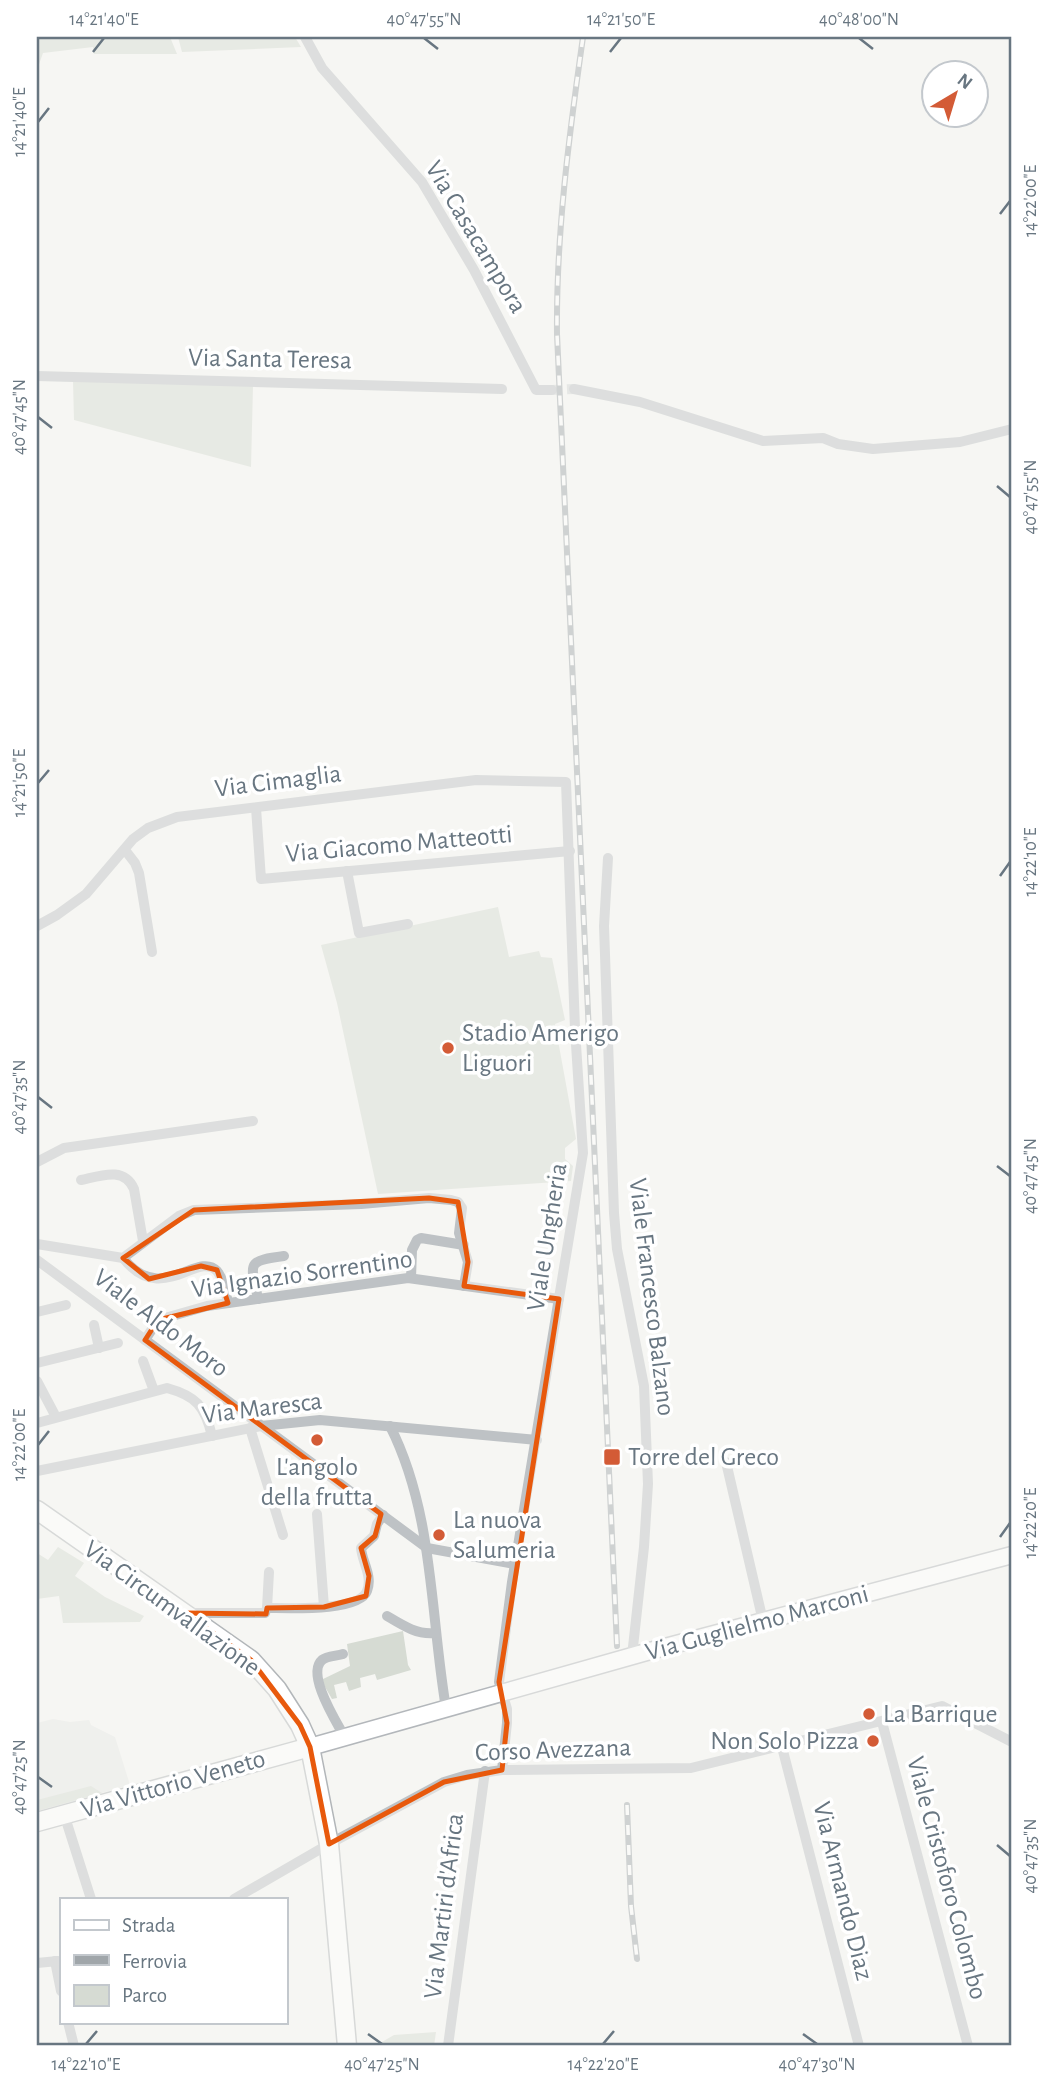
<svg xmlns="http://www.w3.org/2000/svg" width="1049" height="2083" font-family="'Alegreya Sans',sans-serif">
	<rect width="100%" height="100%" fill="#f6f6f3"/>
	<path fill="#e7e8e7" d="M53,1719l17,3 19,-2 2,5 24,12 15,48 -93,26v-88z"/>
	<g fill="#d6dbd3">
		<path d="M37,37h133l7,17h-83l-1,-7 -50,6 -6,17z"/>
		<path d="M178,37h117l6,10 -119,5z"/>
		<path d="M73,381l180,5 -2,81 -177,-47z"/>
		<path d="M498,907l11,50 30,-6 2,6 11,1 13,62 -10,4 21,115 -11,9v11l8,7 -2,15 -193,13 -41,-191 -16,-58z"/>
		<path d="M58,1547l26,16 -9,13 30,21 39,19 -4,6 -77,1 -4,-27 -22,3v-46l11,7z"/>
		<path d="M403,1631l5,34 3,5 -34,10 -2,-6 -15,4 1,9 -12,4 -3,-9 -12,3 3,13 -5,1 -11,-19 29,-14 -3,-22z"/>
		<path d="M91,1786l11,7 -65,18v-11z"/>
		<path d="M436,2032l-2,14h-59l19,-11z"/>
	</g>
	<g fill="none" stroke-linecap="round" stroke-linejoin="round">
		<path stroke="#d2d6d6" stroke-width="10" stroke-dasharray="10 5" stroke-linecap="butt" d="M552,390l22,-1"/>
		<defs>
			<path id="secondary" d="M310,1747l340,-96 362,-96"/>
			<g id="primary">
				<path d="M37,1510l214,150 26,29 23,36 10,22 19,97 18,202"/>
				<path d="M37,1822l273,-75"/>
			</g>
		</defs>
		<use href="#secondary" stroke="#b3b7bb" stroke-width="19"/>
		<use href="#primary" stroke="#b2b6b9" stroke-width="21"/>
		<g stroke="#bec2c5" stroke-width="10">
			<path d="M305,37l17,31 100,114 52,88 62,120h16"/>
			<path d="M37,376l465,13"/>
			<path d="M574,389l66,13 123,39 60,-3 15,6 35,5 87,-7 52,-13"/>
			<path d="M256,808l5,71 309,-28"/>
			<path d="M125,850l10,13 4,10 13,79"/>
			<path d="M608,858l-4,68 10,287 3,36 27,137 4,98 -4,63 -12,109"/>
			<path d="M347,871l12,62 49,-9"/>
			<path d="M37,926l20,-11 29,-21 47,-55 15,-11 29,-11 299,-37 90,2 9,247 8,124 -71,429 -13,100 8,27v14l-5,47"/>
			<path d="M37,1162l27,-14 189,-27"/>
			<path d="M81,1180c19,-4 43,-14 53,9l9,52"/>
			<path d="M37,1244l86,14 56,-42 15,-6 167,-6 68,-6 22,2 7,2 4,6 -3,25 9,29 -4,24"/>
			<path d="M123,1258c39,49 74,-8 94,13 7,8 9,23 11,32"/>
			<path d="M37,1260l390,288 88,16"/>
			<path d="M411,1278l1,-28 5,-10 4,-2 43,7"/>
			<path d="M258,1299c-7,-36 -13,-38 26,-43"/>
			<path d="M37,1312l29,-7"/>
			<path d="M94,1325l5,23"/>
			<path d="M145,1340l13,-20 49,-14 201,-28 151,21"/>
			<path d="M143,1361l11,30"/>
			<path d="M37,1363l81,-20"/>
			<path d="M37,1381l19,36"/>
			<path d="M37,1423l130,-35c29,8 38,18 45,48"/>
			<path d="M390,1426c44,87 40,188 56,282"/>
			<path d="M250,1428l33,107"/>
			<path d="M726,1462l37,159"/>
			<path d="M37,1471l224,-45 59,-6 217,20"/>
			<path d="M317,1514l7,93"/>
			<path d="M267,1608c20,0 92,4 100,-17 6,-15 -5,-29 -6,-43l13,-12 3,-12 6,-9"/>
			<path d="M186,1613h79l2,-5 2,-36"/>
			<path d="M387,1616c15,9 30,19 48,17"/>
			<path d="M343,1654c-6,2 -16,2 -21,6 -16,14 14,61 22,76"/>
			<path d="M882,1722l86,324"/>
			<path d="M782,1747l77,299"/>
			<path d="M64,1814l27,85"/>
			<path d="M234,1899l95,-55 115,-62 23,-7 35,-5 189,-2 251,-62 70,36"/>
			<path d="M55,1961l6,30"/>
			<path d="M37,1963l21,-2"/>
			<path d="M68,2022l6,24"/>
			<path d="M448,2046l37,-275"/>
		</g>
		<use href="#secondary" stroke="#fff" stroke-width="16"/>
		<use href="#primary" stroke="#fff" stroke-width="18"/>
		<defs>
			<g id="rail">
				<path d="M583,37c-14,99 -27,197 -26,297l60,1312"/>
				<path d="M627,1805l4,101 6,53"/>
			</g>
		</defs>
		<use href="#rail" stroke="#a0a6aa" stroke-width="6"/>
		<use href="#rail" stroke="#fff" stroke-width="3.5" stroke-dasharray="10" stroke-linecap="butt"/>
	</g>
	<path d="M0 0H1049V2083H0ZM429,1198l29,4 10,60 -4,24 95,13 -60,383 8,41 -5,47 -58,12 -115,62 -19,-97 -10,-22 -49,-65 -66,-47 81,1 1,-6 57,-1 42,-11 3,-20 -8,-28 14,-12 6,-22 -236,-174 13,-20 70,-17 -11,-33 -16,-4 -52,13 -26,-21 71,-48z" fill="#f6f6f3" fill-opacity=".55" fill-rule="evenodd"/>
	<path fill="none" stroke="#e8590c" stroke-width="5" stroke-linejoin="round" d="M429,1198l29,4 10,60 -4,24 95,13 -60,383 8,41 -5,47 -58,12 -115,62 -19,-97 -10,-22 -49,-65 -66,-47 81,1 1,-6 57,-1 42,-11 3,-20 -8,-28 14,-12 6,-22 -236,-174 13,-20 70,-17 -11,-33 -16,-4 -52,13 -26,-21 71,-48z"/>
	<path fill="none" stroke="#687681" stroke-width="2.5" d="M424,38l14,11M859,38l14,11M93,52l11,-14M610,52l11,-14M38,122l11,-14M1000,214l10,-13M38,417l14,11M997,486l13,11M38,783l11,-13M1000,876l10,-14M38,1097l14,11M997,1166l13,10M38,1445l11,-14M1000,1537l10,-14M38,1777l14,10M997,1845l13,11M368,2034l14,10M803,2034l14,10M86,2044l11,-13M603,2044l11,-13"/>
	<g fill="#d35b36" stroke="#fff" stroke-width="2.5">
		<circle cx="448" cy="1048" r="7"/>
		<circle cx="317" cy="1440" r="7"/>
		<rect x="603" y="1448" width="18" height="18" rx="3.5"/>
		<circle cx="439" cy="1535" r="7"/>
		<circle cx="869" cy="1714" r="7"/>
		<circle cx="873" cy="1741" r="7"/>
	</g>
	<g text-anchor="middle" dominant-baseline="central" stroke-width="7" stroke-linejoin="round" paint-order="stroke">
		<g font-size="26" fill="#687681" stroke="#fff">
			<text transform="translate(476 237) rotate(59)">Via Casacampora</text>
			<text transform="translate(270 359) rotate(1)">Via Santa Teresa</text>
			<text transform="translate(278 781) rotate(-7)">Via Cimaglia</text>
			<text transform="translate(399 844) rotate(-5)">Via Giacomo Matteotti</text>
			<text transform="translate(547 1237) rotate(-81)">Viale Ungheria</text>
			<text transform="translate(302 1274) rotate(-8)">Via Ignazio Sorrentino</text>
			<text transform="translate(652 1297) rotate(83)">Viale Francesco Balzano</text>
			<text transform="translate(161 1323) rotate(37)">Viale Aldo Moro</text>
			<text transform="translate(262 1408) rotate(-7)">Via Maresca</text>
			<text transform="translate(172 1608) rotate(36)">Via Circumvallazione</text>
			<text transform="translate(757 1623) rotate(-15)">Via Guglielmo Marconi</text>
			<text transform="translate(553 1750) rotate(-2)">Corso Avezzana</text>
			<text transform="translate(173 1784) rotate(-16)">Via Vittorio Veneto</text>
			<text transform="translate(947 1878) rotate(75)">Viale Cristoforo Colombo</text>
			<text transform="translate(843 1891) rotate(76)">Via Armando Diaz</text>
			<text transform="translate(444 1906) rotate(-83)">Via Martiri d'Africa</text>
		</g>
		<g font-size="26" fill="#687681" stroke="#fff" text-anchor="start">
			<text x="462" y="1033">Stadio Amerigo<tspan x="462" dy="30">Liguori</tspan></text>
			<text x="628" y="1457">Torre del Greco</text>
			<text x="317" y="1467" text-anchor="middle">L'angolo<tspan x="317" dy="30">della frutta</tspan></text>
			<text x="453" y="1520">La nuova<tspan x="453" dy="30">Salumeria</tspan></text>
			<text x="883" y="1714">La Barrique</text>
			<text x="859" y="1741" text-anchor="end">Non Solo Pizza</text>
		</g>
	</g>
	<rect width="1049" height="2083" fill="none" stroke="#ffffff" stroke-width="77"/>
	<rect x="60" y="1898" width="228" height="126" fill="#ffffff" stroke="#c3c8cd" stroke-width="2"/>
	<rect x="74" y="1920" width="35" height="10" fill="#ffffff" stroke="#c3c8cd" stroke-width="2"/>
	<text x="122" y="1932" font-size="21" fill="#687681">Strada</text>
	<rect x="74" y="1955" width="35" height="10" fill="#a0a6aa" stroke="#c3c8cd" stroke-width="2"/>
	<text x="122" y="1968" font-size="21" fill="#687681">Ferrovia</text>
	<rect x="74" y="1985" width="35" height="21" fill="#d6dbd3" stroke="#c3c8cd" stroke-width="2"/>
	<text x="122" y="2002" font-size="21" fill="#687681">Parco</text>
	<g transform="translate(955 94) rotate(38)"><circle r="33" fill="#ffffff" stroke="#c3c8cd" stroke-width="2"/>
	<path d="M0-5L12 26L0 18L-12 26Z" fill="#d35b36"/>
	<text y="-10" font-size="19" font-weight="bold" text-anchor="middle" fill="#687681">N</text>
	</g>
	<rect x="38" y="38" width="972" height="2006" fill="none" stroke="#687681" stroke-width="2.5"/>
	<g font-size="18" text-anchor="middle" fill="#687681">
		<text x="104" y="25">14°21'40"E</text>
		<text x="424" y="25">40°47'55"N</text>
		<text x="621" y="25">14°21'50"E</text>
		<text x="859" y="25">40°48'00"N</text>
		<text transform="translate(19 122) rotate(-90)" y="6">14°21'40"E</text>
		<text transform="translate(1030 201) rotate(-90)" y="6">14°22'00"E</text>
		<text transform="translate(19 417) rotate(-90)" y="6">40°47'45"N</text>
		<text transform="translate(1030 497) rotate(-90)" y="6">40°47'55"N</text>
		<text transform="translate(19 783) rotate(-90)" y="6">14°21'50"E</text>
		<text transform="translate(1030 862) rotate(-90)" y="6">14°22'10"E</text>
		<text transform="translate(19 1097) rotate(-90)" y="6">40°47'35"N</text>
		<text transform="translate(1030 1176) rotate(-90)" y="6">40°47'45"N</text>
		<text transform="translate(19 1445) rotate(-90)" y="6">14°22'00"E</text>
		<text transform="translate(1030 1523) rotate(-90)" y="6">14°22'20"E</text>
		<text transform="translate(19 1777) rotate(-90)" y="6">40°47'25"N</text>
		<text transform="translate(1030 1856) rotate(-90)" y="6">40°47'35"N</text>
		<text x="86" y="2070">14°22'10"E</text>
		<text x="382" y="2070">40°47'25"N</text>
		<text x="603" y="2070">14°22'20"E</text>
		<text x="817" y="2070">40°47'30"N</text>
	</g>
</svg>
